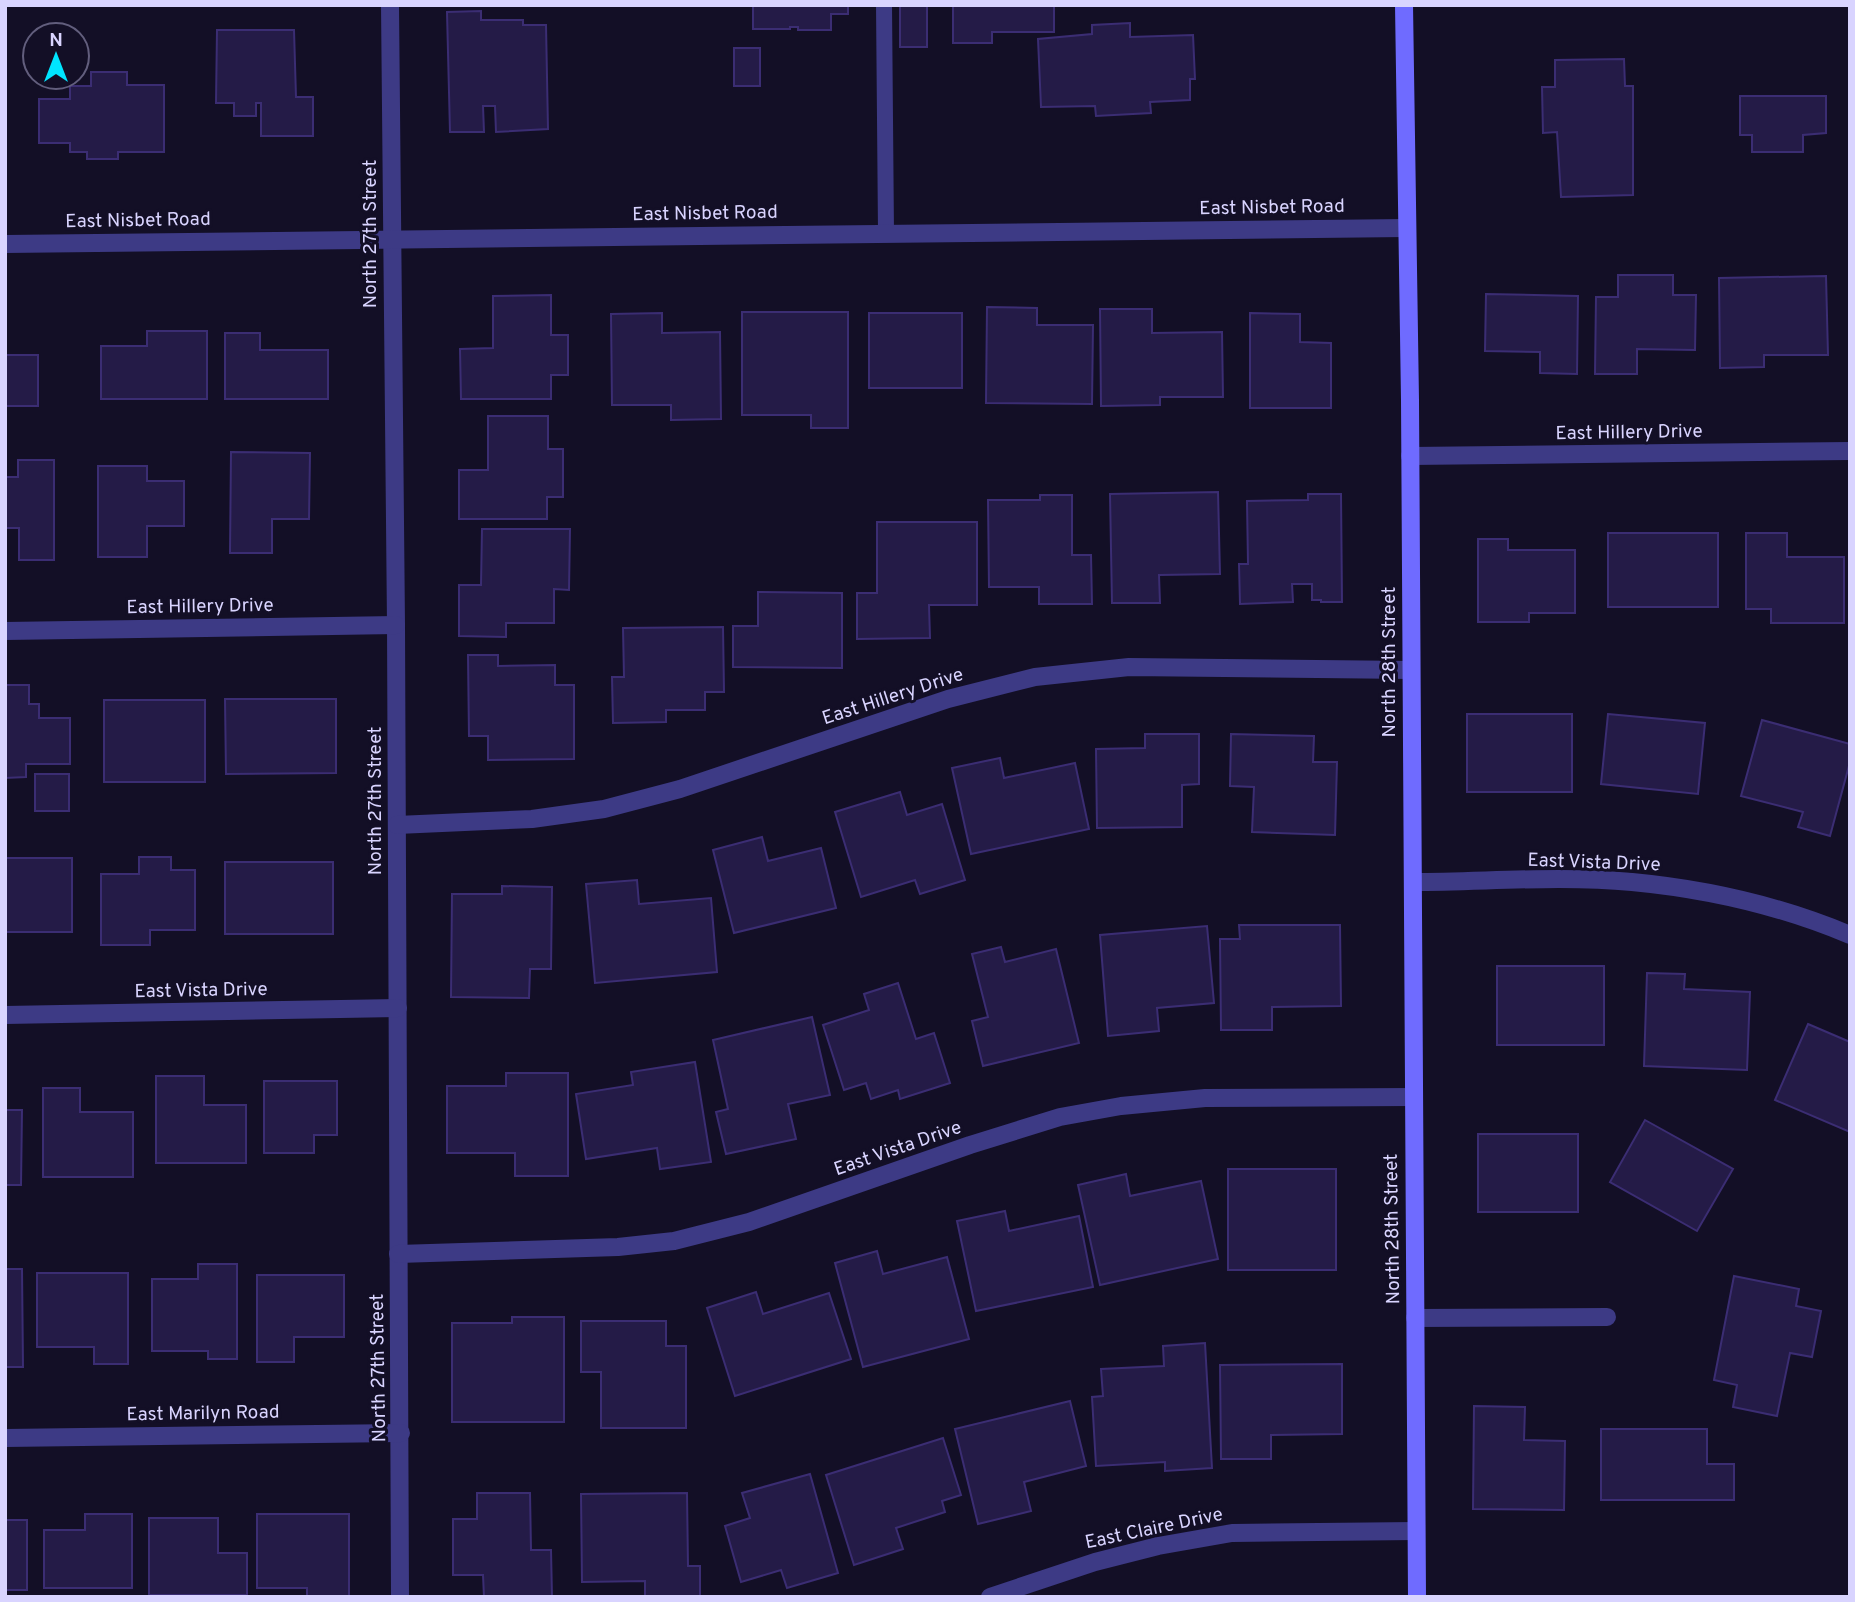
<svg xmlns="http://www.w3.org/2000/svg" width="1855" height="1602" font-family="Overpass,sans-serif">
	<rect width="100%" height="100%" fill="#130f26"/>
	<g fill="#241b47" stroke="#3b2d73" stroke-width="2">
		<path d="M753,5h95v9h-17v16h-33v-3h-8v2h-37z"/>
		<rect x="900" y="5" width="27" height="42"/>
		<path d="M953,5h101v27h-62v11h-39z"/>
		<path d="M481,11v9h42v5h23l2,104 -52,3 -1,-26h-12l1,26h-34l-3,-120z"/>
		<path d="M1130,23v14l63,-2 2,44h-5v21l-40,2 1,11 -55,3 -1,-10 -54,1 -3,-68 54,-5v-9z"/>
		<path d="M217,30h77l2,67h17v39h-52v-33h-5v13h-22v-13h-18z"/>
		<rect x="734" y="48" width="26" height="38"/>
		<path d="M1624,59l1,27h8v109l-72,2 -4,-65 -14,1 -1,-46h13v-27z"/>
		<path d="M91,72h36v13h37v67h-46v7h-31v-7h-17v-9h-31v-44h31v-13h21z"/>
		<path d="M1740,96h86v37l-23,2v17h-51v-17h-12z"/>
		<path d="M1618,275h55v20h23l-1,55 -58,-1v25h-42l1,-77h22z"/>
		<path d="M1826,276l2,79h-64v12l-44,1 -1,-90z"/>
		<path d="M1486,294l92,2 -1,78 -37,-1v-21l-55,-1z"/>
		<path d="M551,295v40h17v40h-17v24h-90l-1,-50 33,-1v-52z"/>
		<path d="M987,307l50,1v17h56l-1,79 -106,-1z"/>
		<path d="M1100,309h52v24l70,-1 1,65h-63v8l-59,1z"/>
		<path d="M742,312h106v116h-37v-13h-69z"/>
		<path d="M662,313v20l58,-1 1,87 -50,1v-15h-59l-1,-91z"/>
		<rect x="869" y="313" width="93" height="75"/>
		<path d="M1250,313l50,1v28l31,1v65h-81z"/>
		<path d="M147,331h60v68h-106v-53h46z"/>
		<path d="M225,333h35v17h68v49h-103z"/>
		<rect x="5" y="355" width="33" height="51"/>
		<path d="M488,416h60v33h15v48h-16v22h-88v-49h29z"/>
		<path d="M231,452l79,1 -1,66h-37v34h-42z"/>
		<path d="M18,460h36v100h-35v-32h-14v-51h13z"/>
		<path d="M98,466h49v15h37v45h-37v31h-49z"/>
		<path d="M1218,492l2,82 -61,1 1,28h-48l-2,-109z"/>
		<path d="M1308,494h33l1,108h-21v-2h-9v-16h-20l1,18 -53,2 -1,-40h9l-1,-63 61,-1z"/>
		<path d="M1040,495h32v60h19l1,49h-53v-17h-50l-1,-87h52z"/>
		<path d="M877,522h100v83h-48l1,33 -73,1v-46h20z"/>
		<path d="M482,529h88l-1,61 -15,-1v34h-48v14l-47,-1v-51h22z"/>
		<rect x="1608" y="533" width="110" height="74"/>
		<path d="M1746,533h41v24h57v66h-73v-14h-25z"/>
		<path d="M1478,539h30v11h67v63h-46v9h-51z"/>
		<path d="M758,592l84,1v75l-109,-1v-41h25z"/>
		<path d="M723,627l1,65h-19v18h-39v12l-53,1 -1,-46h12l-1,-49z"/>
		<path d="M468,655h30v11l57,-1v20h19v74l-86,1v-24h-19z"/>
		<path d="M5,685h24v19h10v14h31v46h-44v13l-21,1z"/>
		<path d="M225,699h111v74l-110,1z"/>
		<rect x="104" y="700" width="101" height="82"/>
		<rect x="1467" y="714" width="105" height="78"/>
		<path d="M1608,714l97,9 -7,71 -97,-10z"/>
		<path d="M1762,720l88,24v18l-20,74 -32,-9 5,-15 -62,-16z"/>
		<path d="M1145,734h54v50l-17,1v42l-85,1 -1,-79 49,-1z"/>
		<path d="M1231,734l83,2 -1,26h24l-2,73 -83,-3 2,-45 -24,-1z"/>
		<path d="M1000,758l4,20 71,-15 14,66 -118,25 -19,-86z"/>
		<rect x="35" y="774" width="34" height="37"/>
		<path d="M900,792l7,23 35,-11 23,76 -45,14 -5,-14 -54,17 -26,-85z"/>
		<path d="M762,837l6,24 53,-13 15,60 -102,25 -21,-83z"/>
		<path d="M139,857h32v13h24v60h-45v15h-49v-71h38z"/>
		<rect x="5" y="858" width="67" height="74"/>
		<rect x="225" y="862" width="108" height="72"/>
		<path d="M637,880l2,24 72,-6 6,74 -122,11 -9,-99z"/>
		<path d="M502,886l50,1 -1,82h-21l-1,29 -78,-1 1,-103h50z"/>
		<path d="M1239,925h101l1,81 -69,1v23h-51l-1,-91h20z"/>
		<path d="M1207,926l7,77 -57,5 2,23 -51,5 -8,-101z"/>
		<path d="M1001,947l4,15 51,-13 23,94 -96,23 -11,-45 16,-4 -16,-63z"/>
		<rect x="1497" y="966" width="107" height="79"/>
		<path d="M1647,973l38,1 -1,15 66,3 -3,78 -103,-4z"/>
		<path d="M898,983l18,56 18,-6 16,50 -50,16 -2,-9 -27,9 -5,-16 -22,7 -21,-65 46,-15 -5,-16z"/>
		<path d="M812,1017l18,78 -42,9 8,35 -70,15 -10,-42 12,-3 -15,-69z"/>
		<path d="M1808,1024l42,18v90l-75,-32z"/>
		<path d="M695,1062l16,100 -51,7 -3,-21 -71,11 -10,-65 57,-9 -2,-13z"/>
		<path d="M506,1073h62v103h-53v-23h-68v-67h59z"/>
		<path d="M156,1076h48v29h42v58h-90z"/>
		<path d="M264,1081h73v54h-23v18h-50z"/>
		<path d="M43,1088h37v24h53v65h-90z"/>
		<path d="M5,1110h17l-1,75h-16z"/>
		<path d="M1645,1120l88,49 -36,62 -87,-49z"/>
		<rect x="1478" y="1134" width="100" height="78"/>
		<rect x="1228" y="1169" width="108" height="101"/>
		<path d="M1126,1174l4,22 71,-15 17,78 -118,26 -22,-100z"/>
		<path d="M1005,1211l4,20 70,-15 14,71 -117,24 -19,-90z"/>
		<path d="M877,1251l6,23 64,-17 22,82 -106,28 -28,-104z"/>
		<path d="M198,1264h39v95h-29v-8h-56v-72h46z"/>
		<path d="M5,1269h17l1,98h-18z"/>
		<path d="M37,1273h91v91h-34v-17h-57z"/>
		<path d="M257,1275h87v62h-50v25h-37z"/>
		<path d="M1734,1276l65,13 -3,17 25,5 -9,46 -22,-4 -13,63 -44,-9 4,-22 -23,-5z"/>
		<path d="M756,1292l7,22 66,-21 22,66 -116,37 -28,-88z"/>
		<path d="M512,1317h52v105h-112v-99h60z"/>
		<path d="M581,1321h85v25h20v82h-85v-56h-20z"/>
		<path d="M1205,1343l7,125 -47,3v-9l-69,4 -4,-69 11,-1 -2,-27 63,-3 -1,-20z"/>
		<path d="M1342,1364v70l-71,1v24h-50l-1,-94z"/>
		<path d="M1070,1401l16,65 -62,16 7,29 -53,13 -23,-95z"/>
		<path d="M1474,1406l51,1 -1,33 41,1 -1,69 -91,-1z"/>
		<path d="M1601,1429h106v35h27v36h-133z"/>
		<path d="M943,1438l18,57 -19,6 3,11 -49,16 7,21 -49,16 -28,-90z"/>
		<path d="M810,1474l28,99 -51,15 -6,-18 -40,12 -16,-56 25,-8 -8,-25z"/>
		<path d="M477,1493h53l1,57h20l1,47h-68l-1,-22h-30v-56h24z"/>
		<path d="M687,1493l1,73h12v31h-55v-16l-63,1 -1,-88z"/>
		<path d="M85,1514h47v74h-88v-58h41z"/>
		<path d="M257,1514h92v83h-42v-9h-50z"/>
		<path d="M149,1518h69v35h29v42h-98z"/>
		<rect x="5" y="1520" width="22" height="70"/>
	</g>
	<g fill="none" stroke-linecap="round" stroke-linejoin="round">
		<path stroke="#3d3a85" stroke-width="16" d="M884,5l2,228"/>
		<g stroke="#3d3a85" stroke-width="18">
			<path d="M390,5l6,620 4,972"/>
			<path d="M5,244l1401,-16"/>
			<path d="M1410,456l440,-5"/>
			<path d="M5,631l391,-6"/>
			<path d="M397,825l135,-6 72,-10 76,-20 268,-90 87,-22 94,-10 282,3"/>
			<path d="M1413,882c72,0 147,-7 219,0 74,7 149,24 218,53"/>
			<path d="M5,1015l393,-7"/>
			<path d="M398,1254l220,-7 56,-6 75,-19 221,-77 90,-28 61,-11 84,-8 207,-1"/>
			<path d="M1415,1318l192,-1"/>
			<path d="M5,1438l396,-5"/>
			<path d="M990,1597l105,-35 63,-16 74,-13 184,-2"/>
		</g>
		<path stroke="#6f6bff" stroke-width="18" d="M1404,5l6,395 7,1197"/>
	</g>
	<g text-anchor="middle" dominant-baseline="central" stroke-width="6" stroke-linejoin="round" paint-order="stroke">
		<g font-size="19" fill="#d9d4ff" stroke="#130f26">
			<text transform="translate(1272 208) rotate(-1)">East Nisbet Road</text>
			<text transform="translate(705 214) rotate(-1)">East Nisbet Road</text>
			<text transform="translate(138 221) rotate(-1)">East Nisbet Road</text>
			<text transform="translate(371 234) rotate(-90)">North 27th Street</text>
			<text transform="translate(1629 433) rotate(-1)">East Hillery Drive</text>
			<text transform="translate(200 607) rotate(-1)">East Hillery Drive</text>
			<text transform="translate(1390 662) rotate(-90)">North 28th Street</text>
			<text transform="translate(893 697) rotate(-18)">East Hillery Drive</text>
			<text transform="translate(376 801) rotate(-90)">North 27th Street</text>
			<text transform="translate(1594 863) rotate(2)">East Vista Drive</text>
			<text transform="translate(201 991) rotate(-1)">East Vista Drive</text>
			<text transform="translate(898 1149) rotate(-19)">East Vista Drive</text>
			<text transform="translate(1393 1229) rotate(-91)">North 28th Street</text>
			<text transform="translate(379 1368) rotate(-91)">North 27th Street</text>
			<text transform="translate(203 1414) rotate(-1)">East Marilyn Road</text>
			<text transform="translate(1154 1529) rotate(-12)">East Claire Drive</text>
		</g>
	</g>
	<rect width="1855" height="1602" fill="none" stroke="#d9d4ff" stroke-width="14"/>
	<g transform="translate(56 56)"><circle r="33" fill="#130f26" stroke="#625e7d" stroke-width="2"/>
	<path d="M0-5L12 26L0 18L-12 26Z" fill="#00e5ff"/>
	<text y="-10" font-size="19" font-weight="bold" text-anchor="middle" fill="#d9d4ff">N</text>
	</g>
</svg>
